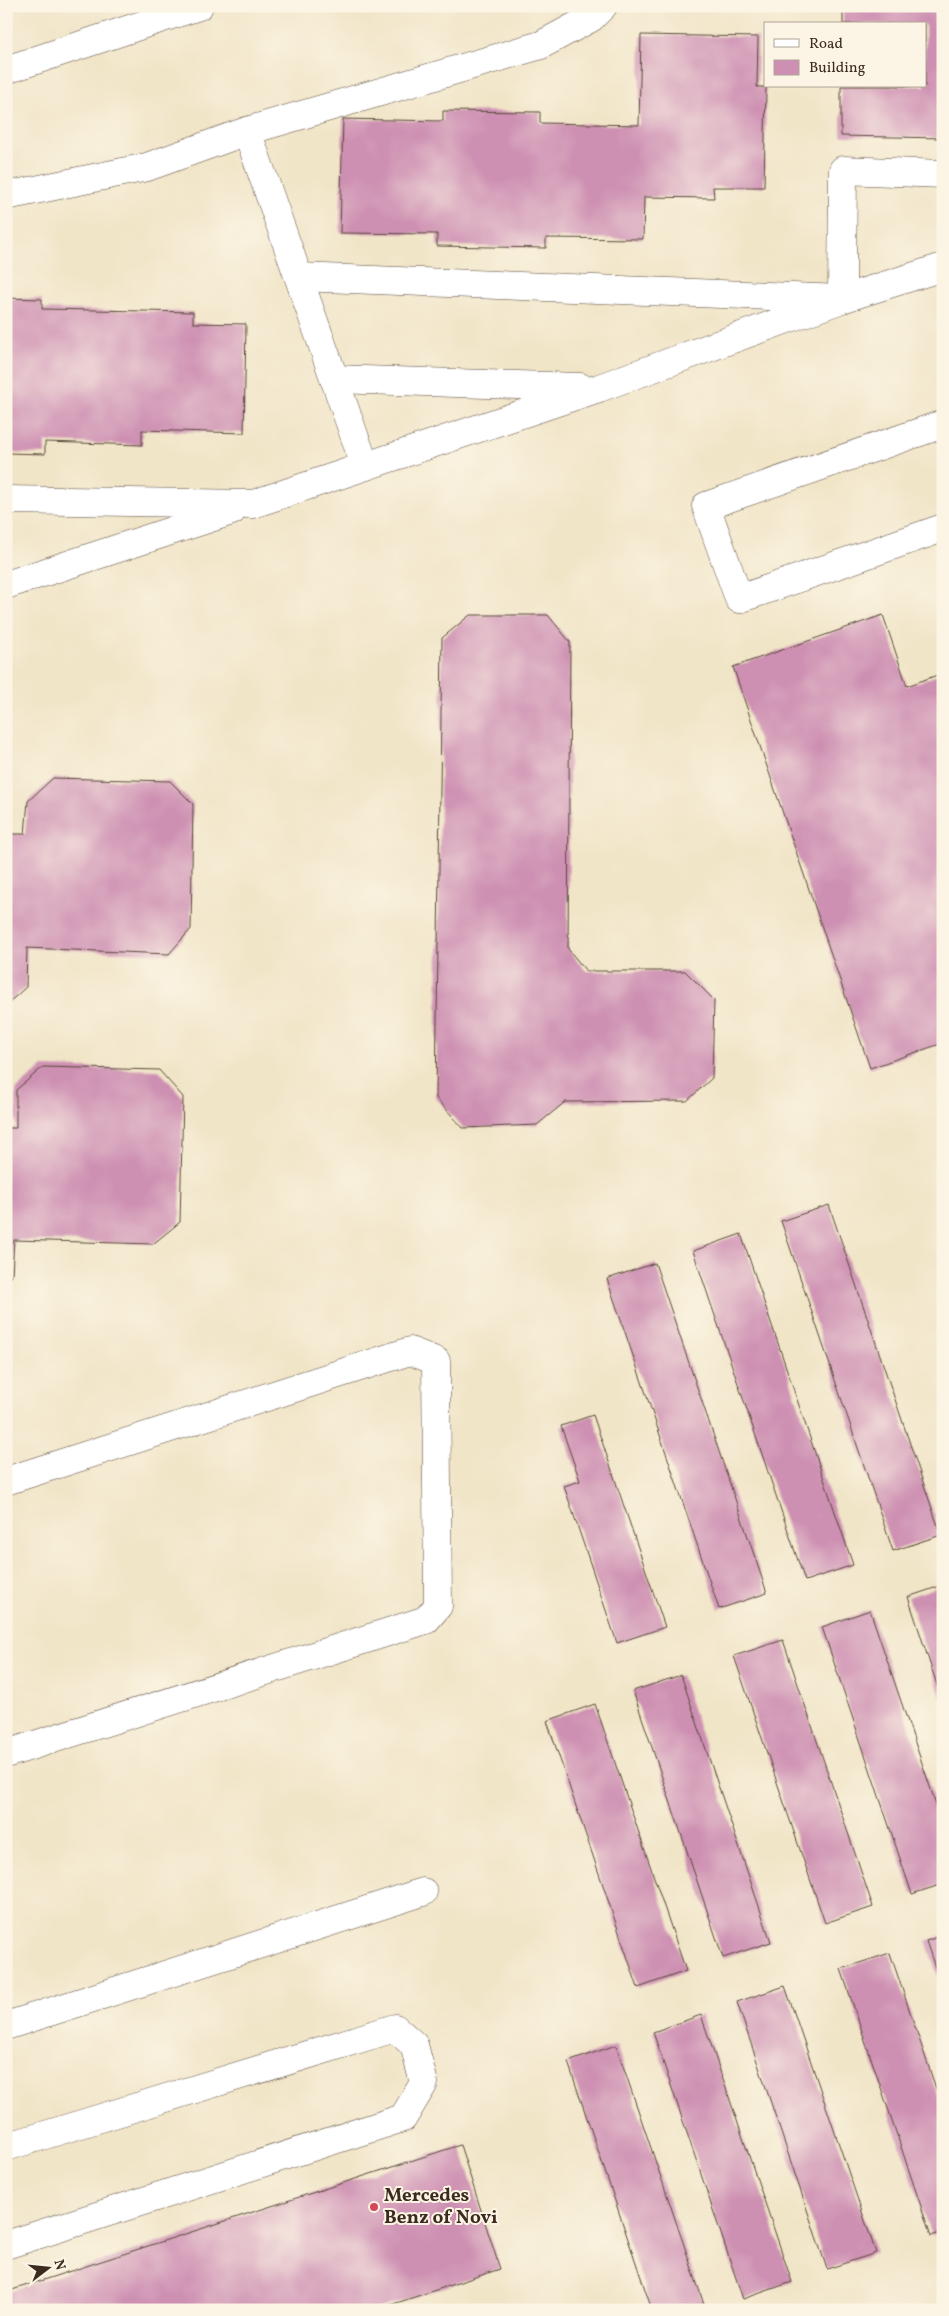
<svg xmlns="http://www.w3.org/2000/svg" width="949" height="2316" font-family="Vollkorn,serif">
	<rect width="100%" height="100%" fill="#fcf5e5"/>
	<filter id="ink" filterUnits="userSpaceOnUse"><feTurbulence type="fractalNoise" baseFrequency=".02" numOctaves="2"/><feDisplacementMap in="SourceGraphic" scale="10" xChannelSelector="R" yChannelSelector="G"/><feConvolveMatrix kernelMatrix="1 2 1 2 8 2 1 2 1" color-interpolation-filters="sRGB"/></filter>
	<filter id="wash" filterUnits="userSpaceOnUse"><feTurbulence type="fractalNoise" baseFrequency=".0096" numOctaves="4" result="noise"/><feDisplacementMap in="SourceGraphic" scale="20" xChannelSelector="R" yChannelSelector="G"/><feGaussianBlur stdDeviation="1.12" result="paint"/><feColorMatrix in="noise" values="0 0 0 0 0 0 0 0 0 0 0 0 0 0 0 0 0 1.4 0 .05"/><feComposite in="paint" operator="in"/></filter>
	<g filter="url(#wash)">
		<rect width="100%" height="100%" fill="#f1e5c8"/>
		<g id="blocks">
			<g fill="#ce90b2">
				<path d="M843,6h100v132l-102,-2v-50h84v-62h-82z"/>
				<path d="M641,35l117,2 -1,50h9l-2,100h-51l1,11 -70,-1 -1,42 -97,-1v10l-109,-2v-12l-97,-1 3,-114 100,2v-10l97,1v11l99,2z"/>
				<path d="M6,298l36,1v10l151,3v11l53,1 -2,109 -102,-3v15l-97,-3v12l-39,-1z"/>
				<path d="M470,615h78l22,27 -2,307 18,22h99l29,29 -2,78 -25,23 -122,1 -28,23 -74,3 -27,-30 6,-460z"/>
				<path d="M883,615l24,71 36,-13v370l-73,25 -137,-401z"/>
				<path d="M53,778l117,3 23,23 -2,125 -22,25 -142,-6 -1,39 -20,18v-171h19l3,-33z"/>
				<path d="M43,1067l116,3 24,27 -3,125 -27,22 -139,-4 -2,35 -6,6v-153h10v-38z"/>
				<path d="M829,1205l112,330 -48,16 -112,-330z"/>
				<path d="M741,1234l112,331 -48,16 -112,-330z"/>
				<path d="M655,1263l112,330 -48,16 -112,-330z"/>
				<path d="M593,1415l72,212 -48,16 -53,-157 16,-5 -19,-55z"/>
				<path d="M943,1585v115h-1l-34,-103z"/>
				<path d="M870,1610l73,215v59l-31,10 -90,-267z"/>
				<path d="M783,1640l90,267 -48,16 -91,-267z"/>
				<path d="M681,1675l90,267 -48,16 -90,-267z"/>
				<path d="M595,1704l91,267 -48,17 -91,-267z"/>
				<path d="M943,1935v53h-1l-16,-47z"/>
				<path d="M890,1953l53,156v123l-12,4 -90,-267z"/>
				<path d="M785,1986l91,267 -49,16 -90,-267z"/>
				<path d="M701,2015l91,267 -49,17 -90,-267z"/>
				<path d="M616,2045l90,265h-54l-84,-248z"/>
				<path d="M460,2145l40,124 -125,41h-369v-18z"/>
			</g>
		</g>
	</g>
	<g filter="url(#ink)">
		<use href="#blocks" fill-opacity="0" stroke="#564638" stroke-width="1"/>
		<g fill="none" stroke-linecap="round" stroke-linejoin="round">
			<defs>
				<g id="minor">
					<path d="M6,70l193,-64"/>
					<path d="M6,196l141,-29 100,-36"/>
					<path d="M299,277l543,22 1,-129 100,4"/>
					<path d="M334,379l246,8"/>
					<path d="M943,424l-237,82 33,93 204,-71"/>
					<path d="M365,466l-118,-335 294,-86 50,-27 12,-12"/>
					<path d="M6,500l247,4 346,-116 243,-89 101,-32"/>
					<path d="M6,585l226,-74"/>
					<path d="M6,1481l404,-130 26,10 2,245 -12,14 -420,134"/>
					<path d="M6,2026l417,-134"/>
					<path d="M6,2147l389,-119 19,17 10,38 -21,35 -397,127"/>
				</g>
			</defs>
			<use href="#minor" stroke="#564638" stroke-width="29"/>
			<use href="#minor" stroke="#fff" stroke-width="28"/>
		</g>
	</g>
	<circle fill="#d1495b" stroke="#fcf5e5" stroke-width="2" cx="374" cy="2207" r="5"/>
	<g text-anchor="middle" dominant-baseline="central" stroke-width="4" stroke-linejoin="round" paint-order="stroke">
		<g font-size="19" font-weight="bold" fill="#3b2a1e" stroke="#fcf5e5" text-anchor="start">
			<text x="384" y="2196">Mercedes<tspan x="384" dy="22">Benz of Novi</tspan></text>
		</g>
	</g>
	<rect width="949" height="2316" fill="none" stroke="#fcf5e5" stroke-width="25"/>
	<rect x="764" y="22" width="162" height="65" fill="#fcf5e5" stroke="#afa495"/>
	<rect x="774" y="39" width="25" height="8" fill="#ffffff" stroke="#afa495"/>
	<text x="809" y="48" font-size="15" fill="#3b2a1e">Road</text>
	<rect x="774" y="60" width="25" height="15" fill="#ce90b2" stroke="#afa495"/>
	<text x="809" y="72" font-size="15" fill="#3b2a1e">Building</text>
	<g transform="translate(48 2268) rotate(74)" stroke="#fcf5e5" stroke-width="4" paint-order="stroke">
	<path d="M0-4L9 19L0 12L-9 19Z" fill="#3b2a1e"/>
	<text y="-8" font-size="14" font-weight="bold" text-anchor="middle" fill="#3b2a1e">N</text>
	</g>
</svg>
